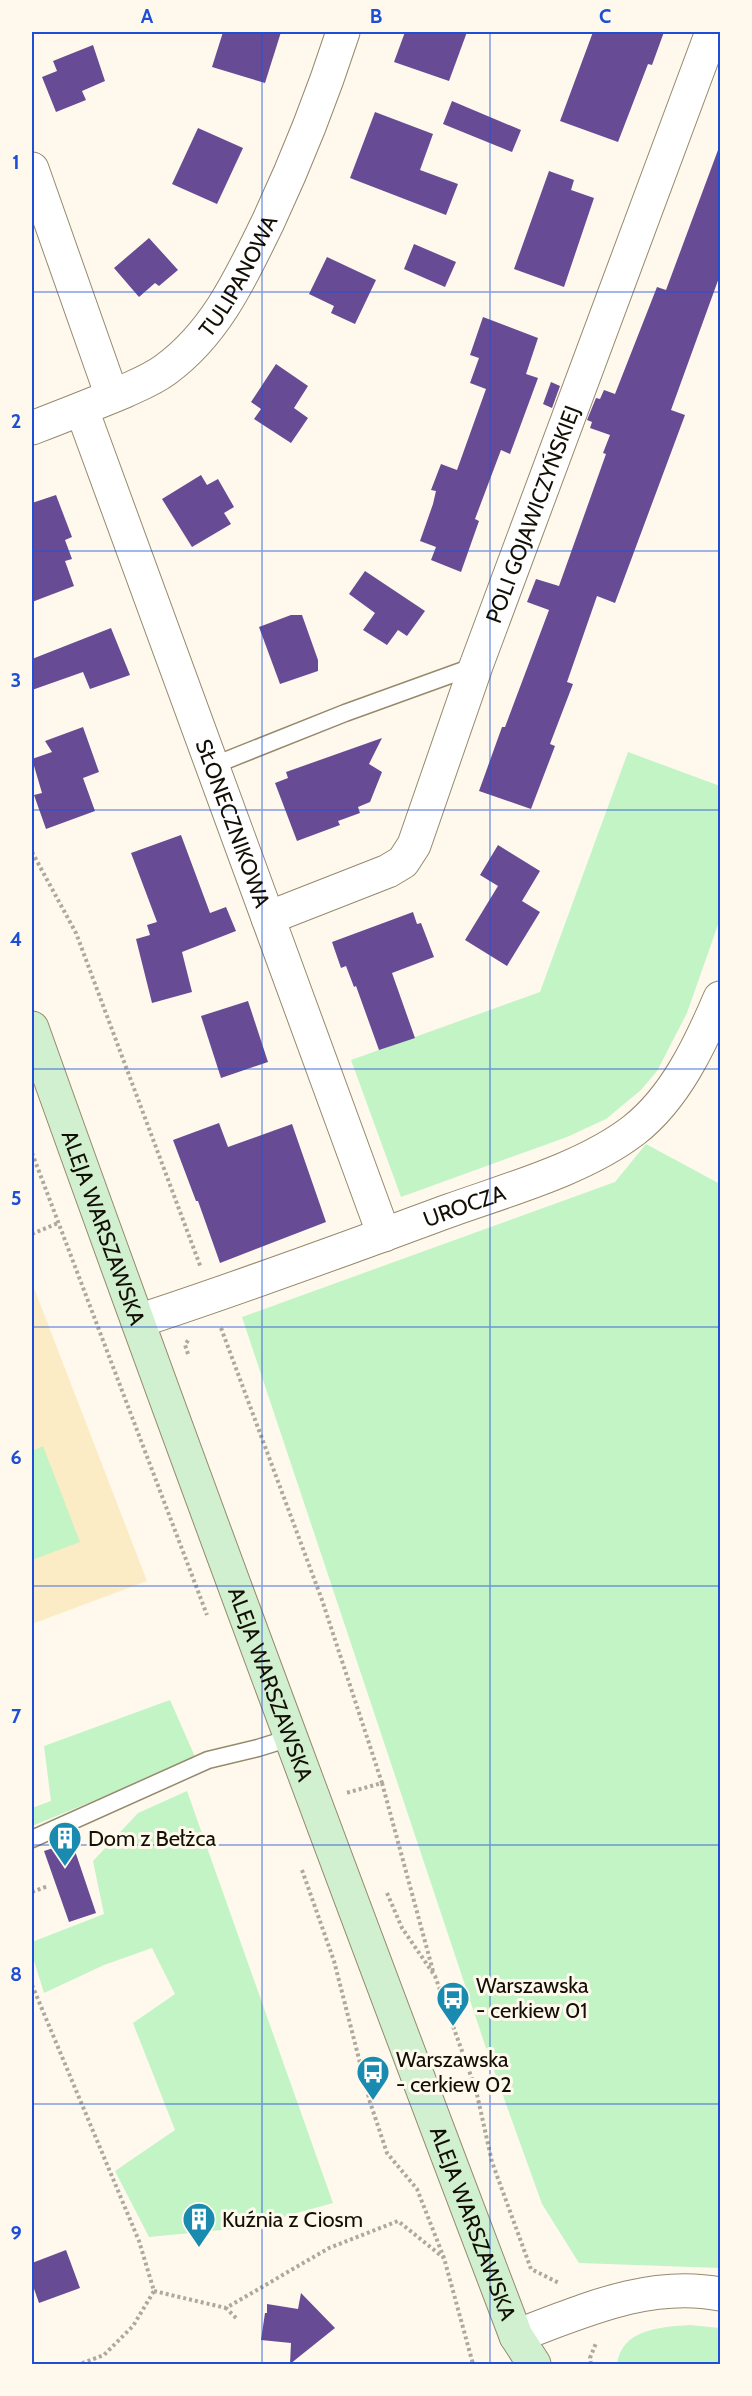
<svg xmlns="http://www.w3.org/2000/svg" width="752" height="2396" font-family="Cabin,sans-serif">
	<rect width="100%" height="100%" fill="#fef9ec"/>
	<path fill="#fcecc5" d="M32,1283l115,298 -115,43z"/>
	<g fill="#c2f4c6">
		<path d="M628,752l92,34v133l-33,94 -30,58 -16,19 -35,29 -39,18 -166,60 -50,-137 189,-68z"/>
		<path d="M646,1144l74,40v1084l-141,-5 -37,-59 -55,-153 -245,-734 373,-135z"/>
		<path d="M43,1446l37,96 -48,18v-109z"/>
		<path d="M170,1700l26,59 -164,67v-18l19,-7 -7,-55z"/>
		<path d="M187,1791l146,412 -90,25 -94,9 -34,-66 60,-41 -42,-107 42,-29 -23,-46 -48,17 -60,28 -12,-39v-12l72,-28 -11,-53 45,-48z"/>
		<path d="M690,2325l30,3v36h-103c5,-35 43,-37 73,-39z"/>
	</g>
	<g fill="#684b95">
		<path d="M223,32h58l-16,51 -53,-16z"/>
		<path d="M405,32h62l-18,49 -55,-19z"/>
		<path d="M593,32h71l-12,33 -4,-1 -30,78 -58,-21z"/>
		<path d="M93,45l12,36 -23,10 4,9 -30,12 -14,-35 15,-6 -4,-10z"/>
		<path d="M452,101l69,29 -9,22 -69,-28z"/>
		<path d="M375,112l58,22 -13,36 38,14 -12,31 -96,-37z"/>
		<path d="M198,128l45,20 -26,56 -45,-20z"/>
		<path d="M718,150l2,1v124l-49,135 14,5 -70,188 -18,-7 -30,86 6,2 -23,60 5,2 -24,63 -52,-18 23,-64h3l44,-117 -22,-8 9,-23 23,7 47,-132 -3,-1 7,-18 -20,-7 2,-6 -5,-2 9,-22 4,1 4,-9 11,4 42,-107 9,3z"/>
		<path d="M549,171l25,9 -3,10 23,8 -30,89 -50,-18z"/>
		<path d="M149,238l29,32 -19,16 -4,-3 -16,14 -25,-29z"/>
		<path d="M414,244l42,18 -11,25 -41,-18z"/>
		<path d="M327,257l49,23 -21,44 -24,-11 3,-7 -25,-12z"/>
		<path d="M483,317l55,21 -12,36 12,4 -28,76 -9,-4 -26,69 4,2 -18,51 -30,-12 5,-13 -16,-6 13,-37 3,-13 -5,-1 10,-26 16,6 29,-81 -16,-6 9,-25 -9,-3z"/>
		<path d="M276,364l32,22 -14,22 14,10 -17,25 -37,-24 7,-10 -10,-7z"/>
		<path d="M551,382l9,4 -8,22 -9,-4z"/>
		<path d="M201,475l6,10 11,-6 16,28 -10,6 7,11 -39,23 -30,-48z"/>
		<path d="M56,495l16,42 -7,3 7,19 -7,2 9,25 -42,16v-99z"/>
		<path d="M365,571l60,40 -18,25 -9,-6 -11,15 -24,-15 12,-17 -26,-19z"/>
		<path d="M291,615h11l16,45v11l-38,13 -21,-57z"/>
		<path d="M111,628l19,47 -40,14 -7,-17 -51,18v-31z"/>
		<path d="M83,727l16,45 -16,6 12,33 -49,18 -12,-34 8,-2 -10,-34 20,-7 -7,-11z"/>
		<path d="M382,738l-13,26 13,8 -12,30 -12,5 2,6 -22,8 2,4 -43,16 -22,-58 13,-5 -2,-6z"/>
		<path d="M181,835l29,78 16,-6 10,24 -54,21 10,40 -40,11 -16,-64 14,-4 -3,-10 10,-3 -26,-69z"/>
		<path d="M498,845l42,26 -18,30 18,11 -33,54 -42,-26 33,-54 -18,-11z"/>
		<path d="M413,912l4,12 4,-1 13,34 -42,16 23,65 -36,12 -23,-64 -2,1 -8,-21 -5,2 -9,-26z"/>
		<path d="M248,1001l20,61 -47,16 -20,-62z"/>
		<path d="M219,1123l9,24 64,-23 34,98 -106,41 -22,-62h-2l-23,-61z"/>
		<path d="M72,1842l24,71 -27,9 -25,-71z"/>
		<path d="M66,2250l14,38 -41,15 -7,-20v-20z"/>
		<path d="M301,2293l34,35 -45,36 1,-21 -30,-3 4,-27h2v-9l31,5z"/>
	</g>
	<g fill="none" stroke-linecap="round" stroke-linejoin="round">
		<defs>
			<g id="lane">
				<path d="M212,766l133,-53 130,-47"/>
				<path d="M32,1839l176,-79 50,-12 32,-10"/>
			</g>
			<g id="street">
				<path d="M32,169l80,227"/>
				<path id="s1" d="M82,410l302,825"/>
				<path id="s2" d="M32,428c31,-12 62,-24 93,-37 13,-6 28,-12 40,-21 51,-37 76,-93 103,-148 29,-62 54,-125 75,-190"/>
				<path id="s3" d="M268,918l120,-47 15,-9 11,-17 62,-179 236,-634"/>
				<path id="s4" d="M138,1321c105,-34 209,-73 313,-111 59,-21 134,-42 183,-80 41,-32 66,-85 86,-132"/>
				<path d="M516,2336c65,-24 133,-56 204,-42"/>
			</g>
			<g id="secondary">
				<path id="s5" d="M32,1028c156,438 319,874 484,1308l18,28"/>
			</g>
		</defs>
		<use href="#lane" stroke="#968a6d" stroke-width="19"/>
		<use href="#street" stroke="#968a6d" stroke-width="35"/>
		<use href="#secondary" stroke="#968a6d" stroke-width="35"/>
		<g stroke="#aea99d" stroke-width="4" stroke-dasharray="3 3" stroke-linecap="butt">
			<path d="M32,852l44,81 125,335"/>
			<path d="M32,1153l175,462"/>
			<path d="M32,1234l26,-11"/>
			<path d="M221,1328l101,272 60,183 -36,10"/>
			<path d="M188,1354l-3,-9 4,-6"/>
			<path d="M382,1783l51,188"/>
			<path d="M302,1870l32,91 36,141 17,51 30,36 27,69 29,106"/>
			<path d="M32,1892l16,-6"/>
			<path d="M387,1893l15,35 33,48 41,114 16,72 39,107 28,14"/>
			<path d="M32,1985l107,256 15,50 -21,35 -29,29 -24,9"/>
			<path d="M154,2291l72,17"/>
			<path d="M236,2318l-10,-10 103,-60 69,-27 46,37"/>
			<path d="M591,2364l-1,-6 6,-15"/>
		</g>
		<use href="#lane" stroke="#fff" stroke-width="16"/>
		<use href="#street" stroke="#fff" stroke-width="33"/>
		<use href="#secondary" stroke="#d0f0d0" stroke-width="33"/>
	</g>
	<path fill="none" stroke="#1d4ed8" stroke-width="1.5" stroke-opacity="0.55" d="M262,32v2332M490,32v2332M32,292h688M32,551h688M32,810h688M32,1069h688M32,1327h688M32,1586h688M32,1845h688M32,2104h688"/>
	<defs>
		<symbol id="building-pin" viewBox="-11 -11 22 30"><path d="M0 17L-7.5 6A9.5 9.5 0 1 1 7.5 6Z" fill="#198bb0" stroke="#fef9ec"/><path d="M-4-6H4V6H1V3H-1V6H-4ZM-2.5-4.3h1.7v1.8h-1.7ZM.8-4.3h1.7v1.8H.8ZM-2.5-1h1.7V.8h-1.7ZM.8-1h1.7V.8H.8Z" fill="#fff"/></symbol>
		<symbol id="bus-pin" viewBox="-11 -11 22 30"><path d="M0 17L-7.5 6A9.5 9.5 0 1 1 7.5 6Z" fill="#198bb0" stroke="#fef9ec"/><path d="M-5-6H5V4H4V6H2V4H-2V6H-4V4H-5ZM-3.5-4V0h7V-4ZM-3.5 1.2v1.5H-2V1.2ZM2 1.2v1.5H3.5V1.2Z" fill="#fff"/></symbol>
	</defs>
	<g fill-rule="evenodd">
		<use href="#building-pin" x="46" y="1819" width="38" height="52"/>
		<use href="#bus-pin" x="434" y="1979" width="38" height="52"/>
		<use href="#bus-pin" x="354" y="2053" width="38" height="52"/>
		<use href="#building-pin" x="180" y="2200" width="38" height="52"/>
	</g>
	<g text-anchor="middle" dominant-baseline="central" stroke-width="6" stroke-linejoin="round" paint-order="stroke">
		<g font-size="22" fill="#140f05" stroke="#fef9ec">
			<text stroke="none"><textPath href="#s2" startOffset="266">TULIPANOWA</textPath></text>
			<text stroke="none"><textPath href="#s3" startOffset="518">POLI GOJAWICZYŃSKIEJ</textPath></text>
			<text stroke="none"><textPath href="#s1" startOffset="440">SŁONECZNIKOWA</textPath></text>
			<text stroke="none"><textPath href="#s4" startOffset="346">UROCZA</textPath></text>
			<text stroke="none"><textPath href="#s5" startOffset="212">ALEJA WARSZAWSKA</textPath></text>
			<text stroke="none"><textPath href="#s5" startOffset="698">ALEJA WARSZAWSKA</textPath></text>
			<text stroke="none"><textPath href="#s5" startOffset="1274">ALEJA WARSZAWSKA</textPath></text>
		</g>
		<g font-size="22" fill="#140f05" stroke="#fef9ec" text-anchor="start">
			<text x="88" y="1838">Dom z Bełżca</text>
			<text x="476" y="1985">Warszawska<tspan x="476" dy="25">- cerkiew 01</tspan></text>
			<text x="396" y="2059">Warszawska<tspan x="396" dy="25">- cerkiew 02</tspan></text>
			<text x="222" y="2219">Kuźnia z Ciosm</text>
		</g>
	</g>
	<rect width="752" height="2396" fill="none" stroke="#fef9ec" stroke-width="66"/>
	<rect x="33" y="33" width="686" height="2330" fill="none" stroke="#1d4ed8" stroke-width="2"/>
	<g font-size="20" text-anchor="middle" font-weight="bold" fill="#1d4ed8">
		<text x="147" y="23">A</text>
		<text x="376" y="23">B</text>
		<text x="605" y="23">C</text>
		<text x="16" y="169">1</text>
		<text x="16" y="428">2</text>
		<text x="16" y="687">3</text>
		<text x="16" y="946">4</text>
		<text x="16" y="1205">5</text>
		<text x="16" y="1464">6</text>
		<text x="16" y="1723">7</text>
		<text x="16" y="1981">8</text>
		<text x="16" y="2240">9</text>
	</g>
</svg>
